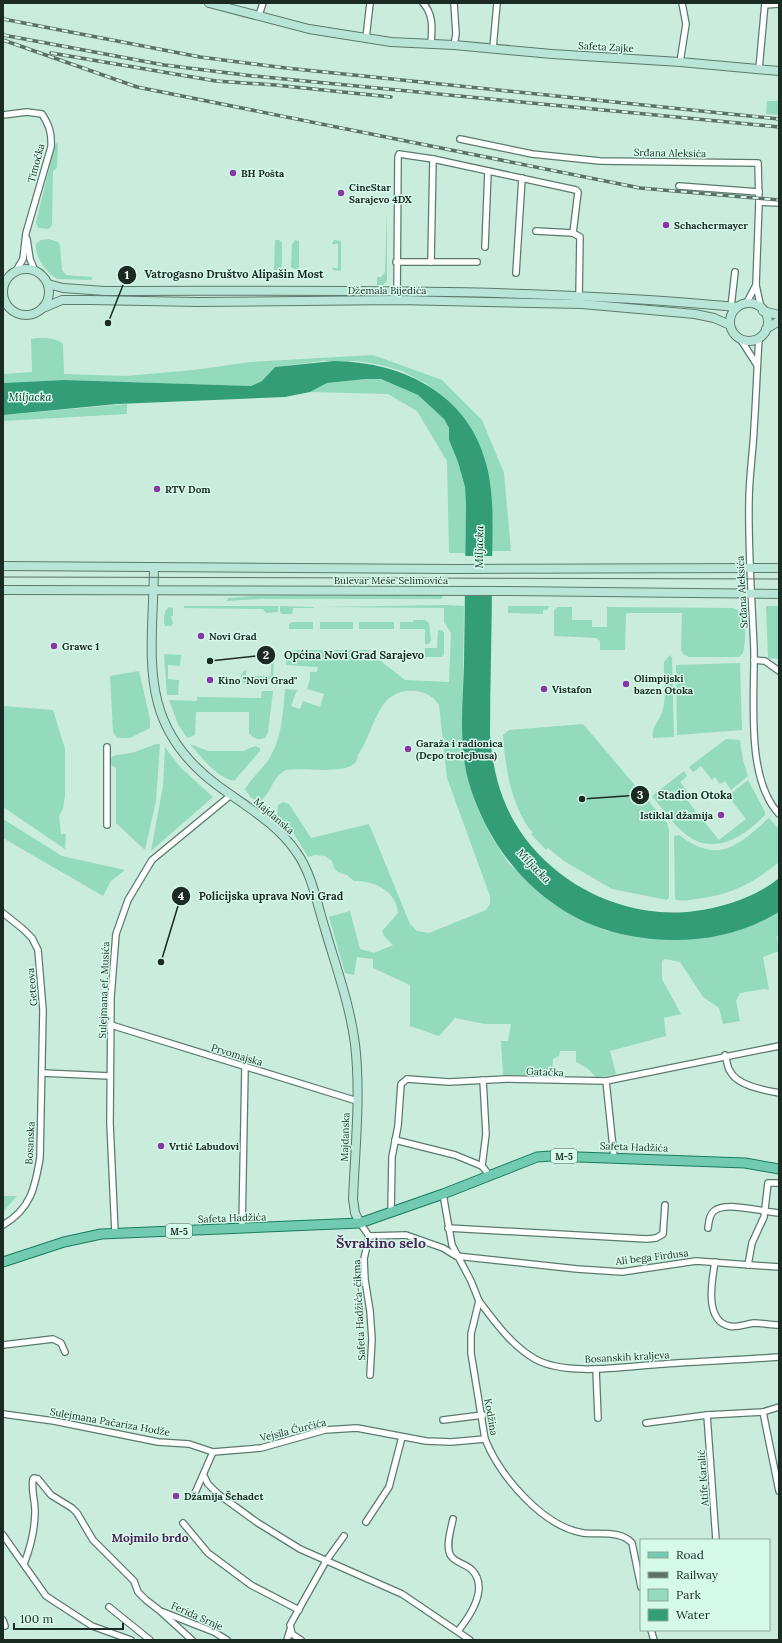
<svg xmlns="http://www.w3.org/2000/svg" width="782" height="1643" font-family="Lora,serif">
	<rect width="100%" height="100%" fill="#c9ecdc"/>
	<g fill="#94dabc">
		<path d="M767,101h12v14l-13,-1z"/>
		<path d="M58,142l-1,26 -4,3 -1,54 -3,4 -11,-1 -2,-6 19,-77z"/>
		<path d="M387,209v72l-4,4h-6v-8h4l4,-5z"/>
		<path d="M49,239l9,3 2,3 2,25 4,5 26,2v3l-35,-1c-12,-8 -22,-22 -21,-35l5,-4z"/>
		<path d="M275,240h4l3,3v23l-3,4h-5z"/>
		<path d="M295,240l4,1v30l-8,-4 1,-22z"/>
		<path d="M334,240l7,1v30l-8,-1 -1,-2h6v-24h-6z"/>
		<path d="M37,338c10,0 19,0 26,6l1,30 61,2 69,-6 56,-8 123,-7 69,25 40,40 22,53 7,78h-19l1,-31 -46,-121 -20,-15 -25,-13 -21,-6 -24,-4h-34l-48,6 -13,14 -11,5 -187,-6 -61,3v-9l29,-2 -1,-33z"/>
		<path d="M366,379h15l37,16 26,24 5,9v12l9,22 7,25 1,19 -1,47h-16l-2,-92 -30,-50 -29,-17 -78,-2 17,-9z"/>
		<path d="M127,404v10l-124,7v-6z"/>
		<path d="M444,595l-3,4h-180l-34,2 1,-3 25,-2z"/>
		<path d="M447,605l17,1 -2,136 3,19 4,21 10,30 12,24 18,28 56,47 41,20 113,5 42,-14 18,-10v23l-2,1 2,15 -16,6 6,33 -5,-1 -24,4 -4,8 4,20 -17,3 -4,-16 -16,-11 -23,-35 -15,-3 -3,2v18l19,35 -17,4 2,18 -56,15 6,23 -19,4 -10,-10 -11,-6v-11h-16l-1,5 -6,3 -1,16h-49l-2,-34h7l3,-17h-26l-30,-6 -16,18 -29,-10v-41l-37,-17v-9l-16,-2 -3,18 -9,-2 -16,-56 21,-6 10,38 14,4 19,-8 -9,-9 -2,-5 16,-18c-1,-22 -25,-33 -44,-32l-7,-6 -9,-3 -4,-4 -2,-7 -7,-5 -10,-1 -7,2 -14,-23 -17,-18 1,-11 5,-3 6,2 22,34 58,-14 41,100 7,7 12,2 57,-23 4,-6v-8l-43,-118 -8,-73c-6,-9 -12,-12 -23,-14 -40,-4 -40,39 -58,64 -1,3 -1,6 -3,8 -13,12 -51,4 -69,7 -13,6 -15,23 -26,32l-9,-4 -6,-9c6,-10 15,-18 22,-27 15,-21 16,-49 18,-73l12,1 -6,16 9,3 3,-8 17,6 4,-13 -17,-5 3,-10v-7h7l1,-5 -32,-2 2,-13 9,-2h70l38,30 44,2 2,-49 -7,-11v-14l-124,-1z"/>
		<path d="M184,606h94v6l-12,1 -3,-4 -79,-1z"/>
		<path d="M280,606l34,1v1h-21l-1,6h-10l-2,-2z"/>
		<path d="M508,606h40l1,1 -2,3h-4v4l-35,-1z"/>
		<path d="M766,606h13v53l-11,-1z"/>
		<path d="M169,607l4,1v8h-2l2,8 -2,2h-6c-2,-6 -1,-16 4,-19z"/>
		<path d="M557,607h15v13h20v7h15v-20l126,1c15,4 13,32 10,45l-4,4h-50l-5,-2 -3,-5 1,-37h-56l-1,37h-25v-9l-4,-3 -42,-2v-25z"/>
		<path d="M413,620h12l4,3 2,17 -2,4h-4v-15h-25v-7h13z"/>
		<path d="M292,622h21v7h-24v-5z"/>
		<rect x="320" y="622" width="33" height="7"/>
		<rect x="359" y="622" width="35" height="7"/>
		<path d="M438,630h4l2,3v21l-2,3h-51l-4,-2h38v-7h12z"/>
		<path d="M164,654l17,1 -1,11 -12,-1v14l11,1 -1,15h-11z"/>
		<path d="M670,655l2,3 2,79 -21,1c-1,-15 7,-16 10,-29 4,-15 0,-32 1,-47z"/>
		<path d="M271,657h3l-1,26h-2v-4h-25v5l-4,-2 -1,-7 3,-4 2,-1v6h25z"/>
		<path d="M740,663l2,67 -65,5 -1,-70z"/>
		<path d="M139,671l11,48v9l-20,10h-13l-4,-6 -3,-56z"/>
		<path d="M262,691h11l-5,41 -3,6c-7,2 -12,1 -16,-5v-21h-53l-1,23 -8,3 -9,-14 -9,-24 28,1v-4l64,1z"/>
		<path d="M3,706l50,4 12,39v47l-2,13 -4,7 2,18h5l-1,15 -62,-42z"/>
		<path d="M583,724l84,99 2,7v67l-2,3 -55,-11 -48,-28 -16,-13 -2,2 -15,-16 2,-1c-21,-24 -28,-65 -30,-98l6,-5z"/>
		<path d="M726,739l14,1 3,20 5,16 -17,14 -6,-9 -5,3 -5,-7 -3,3 -11,-14 -8,6 -4,-5z"/>
		<path d="M156,744h4l-4,57 -11,49 -29,-27v-55l-5,-3 -1,-5 3,-4 22,-4z"/>
		<path d="M190,744l18,7h35l12,-5 5,2v3l-26,30c-18,-4 -32,-23 -44,-37z"/>
		<path d="M165,747l15,20 33,30 -62,54 12,-65z"/>
		<path d="M684,771l3,5 -7,6 11,14 -4,4 32,40 27,-21 -18,-23 20,-16 17,32v3c-22,23 -53,42 -81,18 -12,-10 -22,-25 -32,-37z"/>
		<path d="M769,818l10,11v33c-24,21 -52,34 -83,37 -7,1 -15,3 -21,0l-1,-63 5,-1c40,30 58,11 90,-17z"/>
		<path d="M3,819l59,37 63,14 -14,11 -8,15 -100,-58z"/>
		<path d="M3,1196h14l-14,16z"/>
	</g>
	<path fill="#329d77" d="M334,361c72,1 138,35 154,110 7,34 4,69 4,103 0,54 -2,108 -2,161 2,22 5,42 13,63 28,75 113,124 192,113 29,-4 61,-14 84,-33v34c-47,29 -105,34 -158,22 -75,-17 -131,-79 -152,-151 -11,-38 -6,-80 -5,-120 1,-52 1,-105 2,-157l-1,-19 -7,-25 -9,-22v-12l-5,-9 -26,-24 -37,-16h-15l-39,4 -17,9 -25,5 -168,7 -114,11v-32l61,-3 187,6 11,-5 13,-14z"/>
	<path fill="#c9ecdc" d="M463,556h31v40h-32z"/>
	<g fill="none" stroke-linecap="round" stroke-linejoin="round">
		<defs>
			<g id="street">
				<path d="M423,3c11,12 9,26 8,41"/>
				<path d="M765,5l14,-1"/>
				<path d="M259,15l4,-12"/>
				<path d="M366,38l4,-35"/>
				<path d="M454,45l2,-11 -2,-31"/>
				<path d="M493,48l4,-45"/>
				<path d="M680,62l6,-38 -4,-21"/>
				<path d="M759,69l6,-66"/>
				<path d="M3,115l24,-3 15,2c7,11 10,19 9,33l-25,86 -3,26 -7,12"/>
				<path d="M460,139l72,15 68,7 158,2 1,39 -3,83 5,23"/>
				<path d="M679,186l80,6"/>
				<path d="M759,202l20,1"/>
				<path d="M536,231l37,2 7,4 -1,60"/>
				<path d="M27,239l3,20 5,12"/>
				<path d="M485,247l3,-76"/>
				<path d="M396,262h81"/>
				<path d="M431,262l2,-103"/>
				<path d="M516,273l6,-95"/>
				<path d="M397,300l1,-143 1,-3 34,5 143,31 2,2 -5,41"/>
				<path d="M746,304l10,-19"/>
				<path d="M731,307l4,-35"/>
				<path d="M759,338c-2,31 -3,61 -5,91 -1,24 -5,48 -5,72 -1,50 3,99 5,148 1,47 -9,129 25,165"/>
				<path d="M741,340l16,25"/>
				<path d="M754,660l11,1 14,10"/>
				<path d="M107,747v78"/>
				<path d="M3,913l20,16 9,9 6,12 5,60 -3,148c-5,29 -9,51 -37,67"/>
				<path d="M111,1025l246,76"/>
				<path d="M725,1055c2,5 2,12 5,16 7,15 35,19 49,22"/>
				<path d="M42,1073l68,3"/>
				<path d="M606,1081l8,76"/>
				<path d="M395,1140l60,15 27,11 8,10"/>
				<path d="M482,1166l4,-32 -3,-54"/>
				<path d="M443,1194l9,51 19,36 8,20 -8,33v19l14,86c15,37 57,87 98,94 16,2 37,-3 49,10l9,44"/>
				<path d="M391,1212l1,-55 6,-31 3,-42 6,-5 42,3 58,-3 99,2 173,-35"/>
				<path d="M360,1223l9,13 -5,23 1,21 5,31 2,28 -2,36"/>
				<path d="M242,1228l3,-161"/>
				<path d="M448,1228l199,11 9,-1 7,-4 2,-29"/>
				<path d="M708,1228c1,-6 1,-13 6,-17 12,-10 50,1 65,2"/>
				<path d="M115,1233l-5,-110 1,-126 5,-63 12,-34 24,-40 79,-65"/>
				<path d="M369,1236l37,-1 37,13 13,8 121,13 45,3 74,-11 83,6"/>
				<path d="M715,1262c-3,18 -11,58 14,64 8,2 17,-2 25,-3 8,0 17,2 25,2"/>
				<path d="M748,1265l4,-22 12,-26 4,-34h11"/>
				<path d="M479,1301c16,21 32,44 56,58 33,18 92,7 129,5 38,-3 77,-4 115,-7"/>
				<path d="M3,1345l50,-6 8,4 4,9"/>
				<path d="M596,1369l2,49"/>
				<path d="M763,1412l16,79"/>
				<path d="M3,1414l51,7 104,21 31,2 24,8 48,-4 64,-18 32,-2 69,13 25,1 34,-3"/>
				<path d="M707,1415l9,125"/>
				<path d="M443,1420l40,-5"/>
				<path d="M646,1423l61,-8 56,-3 16,-5"/>
				<path d="M204,1476l4,8 10,10 40,29 42,26 102,45 68,46"/>
				<path d="M195,1493l18,-41"/>
				<path d="M453,1519c-2,10 -8,28 -2,37 5,7 15,8 21,14 17,18 -2,46 -14,61"/>
				<path d="M366,1522l23,-35 13,-50"/>
				<path d="M183,1523l25,30 43,32 48,25"/>
				<path d="M3,1535l43,61 46,30 39,14"/>
				<path d="M24,1564c7,-18 11,-34 11,-53 0,-11 -4,-21 -2,-32l1,-1 4,1 13,16 21,13 5,5 16,27 41,41 4,11 8,8 13,10 33,30"/>
				<path d="M109,1607l41,33"/>
				<path d="M163,1612l51,20 13,8"/>
				<path d="M3,1620l2,6"/>
				<path d="M651,1630l3,10"/>
				<path d="M287,1640l3,-10"/>
				<path d="M301,1640l-9,-6 -2,-9 36,-64 18,-25"/>
			</g>
			<g id="secondary">
				<path d="M209,3l100,26 82,13 63,3 98,9 128,8 99,9"/>
				<circle cx="26" cy="292" r="23"/>
				<path d="M48,284l15,4 42,3c210,0 422,-4 632,16"/>
				<circle cx="749" cy="322" r="19"/>
				<path d="M43,308l19,-8h28l108,2 199,-2 185,4 113,10 19,4 16,7"/>
				<path d="M763,311l16,4"/>
				<path d="M766,329l13,-8"/>
				<path d="M3,566l454,3 322,-1"/>
				<path d="M154,567c-1,89 -19,157 63,218 28,21 60,38 80,68 15,21 20,51 28,76 11,38 25,76 30,115 6,51 0,105 -2,155l2,14 5,10"/>
				<path d="M3,590l504,1 272,3"/>
			</g>
			<path id="primary" d="M3,1262l61,-20 37,-8 259,-11 83,-29 94,-37 14,-1 194,7 34,6"/>
		</defs>
		<use href="#street" stroke="#5a7b6c" stroke-width="8"/>
		<use href="#secondary" stroke="#5a7b6c" stroke-width="10"/>
		<use href="#primary" stroke="#177b5d" stroke-width="11"/>
		<use href="#street" stroke="#fff" stroke-width="5.5"/>
		<use href="#secondary" stroke="#b8e5d7" stroke-width="8"/>
		<use href="#primary" stroke="#72cab0" stroke-width="9"/>
		<path stroke="#5b7167" stroke-width="1" d="M3,577l776,2"/>
		<defs>
			<g id="rail">
				<path d="M3,19l197,38 86,11 493,51"/>
				<path d="M3,35l161,30 89,11 526,51"/>
				<path d="M3,40l134,47 503,101 139,12"/>
				<path d="M51,53l165,28 59,4 116,12"/>
			</g>
		</defs>
		<use href="#rail" stroke="#5b7167" stroke-width="3.5"/>
		<use href="#rail" stroke="#d6fae9" stroke-width="2" stroke-dasharray="6" stroke-linecap="butt"/>
	</g>
	<g fill="#8836a5" stroke="#d6fae9" stroke-width="1.5">
		<circle cx="233" cy="173" r="4"/>
		<circle cx="341" cy="193" r="4"/>
		<circle cx="666" cy="225" r="4"/>
		<circle cx="157" cy="489" r="4"/>
		<circle cx="201" cy="636" r="4"/>
		<circle cx="54" cy="646" r="4"/>
		<circle cx="210" cy="680" r="4"/>
		<circle cx="626" cy="684" r="4"/>
		<circle cx="544" cy="689" r="4"/>
		<circle cx="408" cy="749" r="4"/>
		<circle cx="721" cy="815" r="4"/>
		<circle cx="161" cy="1146" r="4"/>
		<circle cx="176" cy="1496" r="4"/>
	</g>
	<g text-anchor="middle" dominant-baseline="central" stroke-width="3" stroke-linejoin="round" paint-order="stroke">
		<g fill="#d6fae9" stroke="#54685f" stroke-width="1">
			<rect x="551" y="1149" width="26" height="14" rx="3"/>
			<rect x="166" y="1224" width="26" height="14" rx="3"/>
		</g>
		<g font-size="9" font-weight="bold" fill="#1c2a24">
			<text x="564" y="1156">M-5</text>
			<text x="179" y="1231">M-5</text>
		</g>
		<g font-size="10" fill="#1c2a24" stroke="#d6fae9">
			<text transform="translate(606 47) rotate(3)">Safeta Zajke</text>
			<text transform="translate(670 153) rotate(1)">Srđana Aleksića</text>
			<text transform="translate(36 163) rotate(-75)">Timočka</text>
			<text x="387" y="290">Džemala Bijedića</text>
			<text x="391" y="580">Bulevar Meše Selimovića</text>
			<text transform="translate(742 592) rotate(-93)">Srđana Aleksića</text>
			<text transform="translate(274 816) rotate(41)">Majdanska</text>
			<text transform="translate(32 987) rotate(-95)">Geteova</text>
			<text transform="translate(104 990) rotate(-88)">Sulejmana ef. Musića</text>
			<text transform="translate(237 1055) rotate(17)">Prvomajska</text>
			<text transform="translate(545 1072) rotate(2)">Gatačka</text>
			<text transform="translate(345 1137) rotate(-88)">Majdanska</text>
			<text transform="translate(30 1143) rotate(-87)">Bosanska</text>
			<text transform="translate(634 1147) rotate(2)">Safeta Hadžića</text>
			<text transform="translate(232 1218) rotate(-2)">Safeta Hadžića</text>
			<text transform="translate(652 1257) rotate(-7)">Ali bega Firdusa</text>
			<text transform="translate(359 1310) rotate(-93)">Safeta Hadžića-čikma</text>
			<text transform="translate(627 1357) rotate(-3)">Bosanskih kraljeva</text>
			<text transform="translate(491 1417) rotate(80)">Kodžina</text>
			<text transform="translate(110 1422) rotate(10)">Sulejmana Pačariza Hodže</text>
			<text transform="translate(293 1430) rotate(-14)">Vejsila Ćurčića</text>
			<text transform="translate(703 1478) rotate(-94)">Atife Karalić</text>
			<text transform="translate(197 1616) rotate(24)">Ferida Srnje</text>
		</g>
		<g font-size="10" font-weight="bold" fill="#1c2a24" stroke="#d6fae9" text-anchor="start">
			<text x="241" y="173">BH Pošta</text>
			<text x="349" y="187">CineStar<tspan x="349" dy="12">Sarajevo 4DX</tspan></text>
			<text x="674" y="225">Schachermayer</text>
			<text x="165" y="489">RTV Dom</text>
			<text x="209" y="636">Novi Grad</text>
			<text x="62" y="646">Grawe 1</text>
			<text x="634" y="678">Olimpijski<tspan x="634" dy="12">bazen Otoka</tspan></text>
			<text x="218" y="680">Kino "Novi Grad"</text>
			<text x="552" y="689">Vistafon</text>
			<text x="416" y="743">Garaža i radionica<tspan x="416" dy="12">(Depo trolejbusa)</tspan></text>
			<text x="713" y="815" text-anchor="end">Istiklal džamija</text>
			<text x="169" y="1146">Vrtić Labudovi</text>
			<text x="184" y="1496">Džamija Šehadet</text>
		</g>
		<g font-size="11" font-style="italic" fill="#043424" stroke="#d6fae9">
			<text x="30" y="397">Miljacka</text>
			<text transform="translate(479 547) rotate(-89)">Miljacka</text>
			<text transform="translate(534 866) rotate(46)">Miljacka</text>
		</g>
		<g font-size="12" font-weight="bold" fill="#4c255b" stroke="#d6fae9">
			<text x="150" y="1537">Mojmilo brdo</text>
		</g>
		<g font-size="14" font-weight="bold" fill="#4c255b" stroke="#d6fae9">
			<text x="381" y="1243">Švrakino selo</text>
		</g>
	</g>
	<path fill="none" stroke="#1c2a24" stroke-width="1.5" d="M108 323L127 275M210 661L266 655M582 799L640 795M161 962L181 896"/>
	<g fill="#1c2a24" stroke="#d6fae9" stroke-width="1.5">
		<circle cx="108" cy="323" r="4"/>
		<circle cx="210" cy="661" r="4"/>
		<circle cx="582" cy="799" r="4"/>
		<circle cx="161" cy="962" r="4"/>
		<circle cx="127" cy="275" r="10"/>
		<circle cx="266" cy="655" r="10"/>
		<circle cx="640" cy="795" r="10"/>
		<circle cx="181" cy="896" r="10"/>
	</g>
	<g font-size="12" text-anchor="middle" font-weight="bold" fill="#fff">
		<text x="127" y="279">1</text>
		<text x="266" y="659">2</text>
		<text x="640" y="799">3</text>
		<text x="181" y="900">4</text>
	</g>
	<g font-size="11" text-anchor="middle" font-weight="bold" fill="#1c2a24" stroke="#d6fae9" stroke-width="3" stroke-linejoin="round" paint-order="stroke">
		<text x="234" y="278">Vatrogasno Društvo Alipašin Most</text>
		<text x="354" y="659">Općina Novi Grad Sarajevo</text>
		<text x="695" y="799">Stadion Otoka</text>
		<text x="271" y="900">Policijska uprava Novi Grad</text>
	</g>
	<rect width="782" height="1643" fill="none" stroke="#1c2a24" stroke-width="8"/>
	<rect x="640" y="1539" width="130" height="92" fill="#d6fae9" stroke="#8ca79a"/>
	<rect x="648" y="1552" width="20" height="6" fill="#72cab0" stroke="#8ca79a"/>
	<text x="676" y="1559" font-size="12" fill="#1c2a24">Road</text>
	<rect x="648" y="1572" width="20" height="6" fill="#5b7167" stroke="#8ca79a"/>
	<text x="676" y="1579" font-size="12" fill="#1c2a24">Railway</text>
	<rect x="648" y="1589" width="20" height="12" fill="#94dabc" stroke="#8ca79a"/>
	<text x="676" y="1599" font-size="12" fill="#1c2a24">Park</text>
	<rect x="648" y="1609" width="20" height="12" fill="#329d77" stroke="#8ca79a"/>
	<text x="676" y="1619" font-size="12" fill="#1c2a24">Water</text>
	<path d="M14 1623v6h109v-6" fill="none" stroke="#1c2a24" stroke-width="2"/>
	<text x="20" y="1623" font-size="12" fill="#1c2a24" stroke="#d6fae9" stroke-width="3" paint-order="stroke">100 m</text>
</svg>
